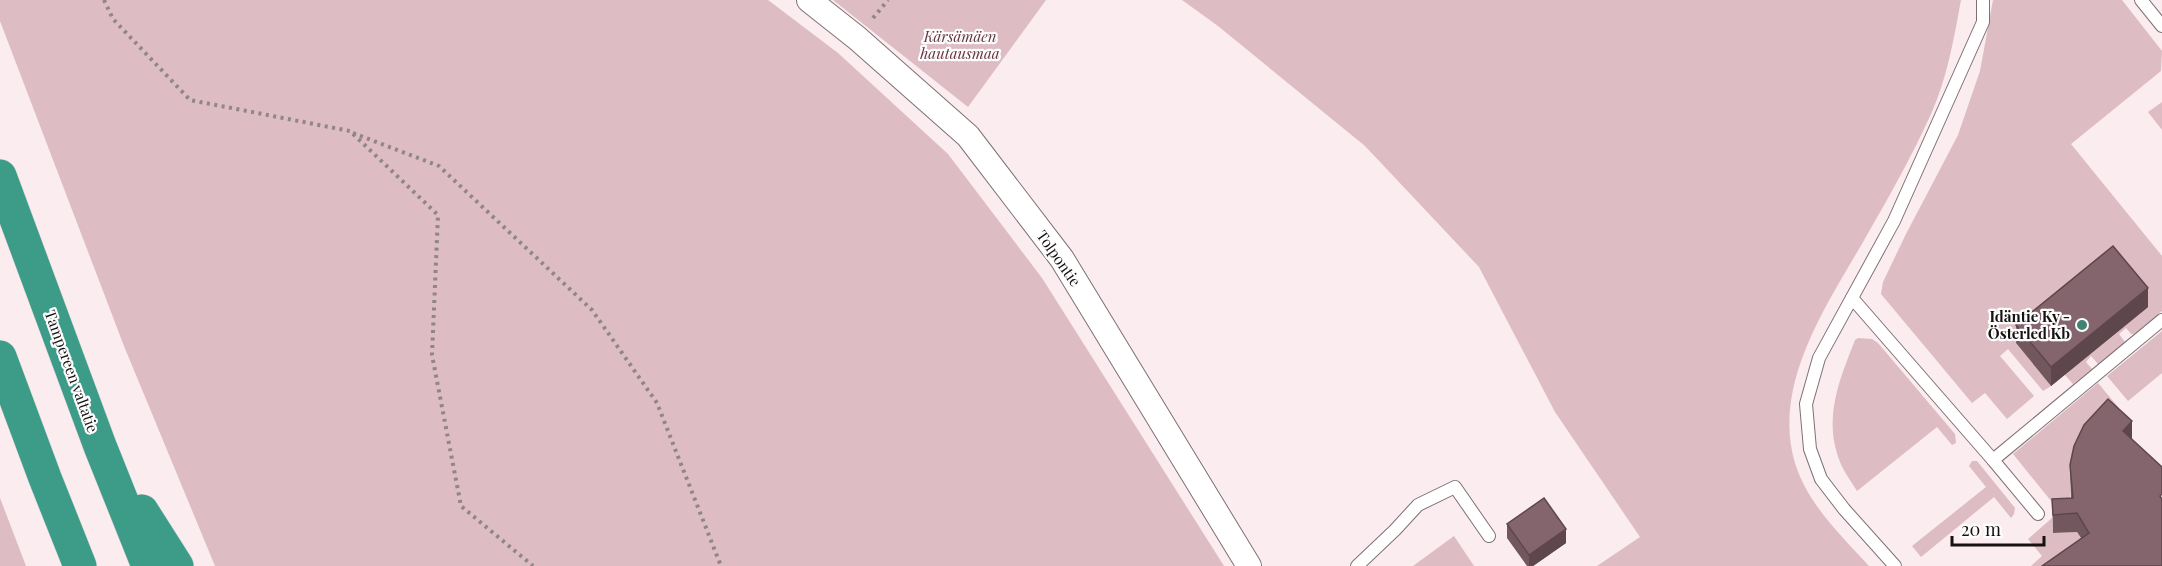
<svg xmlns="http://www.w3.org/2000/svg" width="2162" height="566" font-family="'Playfair Display',serif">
	<rect width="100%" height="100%" fill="#faecef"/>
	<g fill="#debcc3">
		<path d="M0,0h768l70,53 110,101 94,124 182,288h-1009l-91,-220 -124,-325z"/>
		<path d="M833,0h213l-78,107z"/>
		<path d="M1182,0h779c-7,38 -14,79 -30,114 -19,42 -41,81 -64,121 -38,67 -96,148 -72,228 13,42 46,72 74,103h-272l43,-29 -85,-125 -76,-145 -114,-121 -147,-120z"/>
		<path d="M1993,0h129l40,51 -1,20 -90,73 91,112v55l-28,23h-3l-5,-6 -7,6 6,8 -27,22 -7,-8 -5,6 6,7 -19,15 -9,-10 83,-67 -131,36 35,43 -8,5 -35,-42 -8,7 34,40 -27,23 -22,-26 -13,10 -91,-109 2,-12 23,-48 52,-99 22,-64z"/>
		<path d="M2162,102v28l-14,-18z"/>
		<path d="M2162,331v42l-34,28 -21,-25z"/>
		<path d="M1858,338l14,1 6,4 77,91 1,9 -4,2 -15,-18 -80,64c-6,-10 -13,-19 -17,-29 -17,-44 -1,-81 15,-122z"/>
		<path d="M2098,383l21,25c-31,27 -53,56 -48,99h-15l-43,-53z"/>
		<path d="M1972,461h5l38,47 -1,6 -3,4 -17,-21 -73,60 -9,-11 74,-59 -17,-21z"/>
		<path d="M0,498l26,68h-26z"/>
		<path d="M2052,518l1,15 24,-1 12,20 -21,14h-37l11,-10 -14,-17z"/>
		<path d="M1454,536l20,30h-61z"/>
	</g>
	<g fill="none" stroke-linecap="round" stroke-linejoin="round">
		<defs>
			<g id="lane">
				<path d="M2141,0l21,26"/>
				<path d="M1852,298l141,162 169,-140"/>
				<path d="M1993,460l45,54"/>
				<path d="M1357,566l38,-36 23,-25 37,-18 34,49"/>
				<path d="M1895,566l-51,-57 -23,-30 -11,-30 -4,-45 13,-46 75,-137 89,-199v-22"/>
			</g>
			<path id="street" d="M809,0l48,38 111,98 94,123 187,307"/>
			<g id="highway">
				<path d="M0,176l100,270 48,120"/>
				<path d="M0,357l45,121 35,88"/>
				<path d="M142,511l35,55"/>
			</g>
		</defs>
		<use href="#lane" stroke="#7e7174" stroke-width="14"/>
		<use href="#street" stroke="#7e7174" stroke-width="26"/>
		<use href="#highway" stroke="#d0d0d0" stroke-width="34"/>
		<g stroke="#8f8688" stroke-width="4" stroke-dasharray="3 4.5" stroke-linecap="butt">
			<path d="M104,0l9,19 77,81 160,31 88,84 -6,140 29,151 72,60"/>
			<path d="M873,18l15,-18"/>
			<path d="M353,133l86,33 153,144 65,93 64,163"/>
		</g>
		<use href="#lane" stroke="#fff" stroke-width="12"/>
		<use href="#street" stroke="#fff" stroke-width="24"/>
		<use href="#highway" stroke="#3c9c88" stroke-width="33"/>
	</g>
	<g fill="#72575e">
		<path d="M2148,307l-97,79 -35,-43v-18z"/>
		<path d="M2132,440l30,126 -81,-28 -4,-6 -24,1 -1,-34 19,-1 -1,-33z"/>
		<path d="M1507,524l59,19 -33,23h-6l-20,-28z"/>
	</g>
	<g fill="#5d474c">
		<path d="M2148,288v19l-97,79v-19z"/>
		<path d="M2132,421v19l-9,-9z"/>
		<path d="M1566,529v14l-33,23h-4v-11z"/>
	</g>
	<g fill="#85656d" stroke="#5d474c" stroke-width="1.5">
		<path d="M2113,246l35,42 -97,79 -35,-42z"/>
		<path d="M2108,399l24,22 -9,10 39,36v27l-2,2 2,3v67h-120l47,-33 -12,-20 -24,2 -1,-16 21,-1 -3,-33 4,-19 10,-21z"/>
		<path d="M1544,498l22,31 -37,26 -22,-31z"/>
	</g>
	<circle fill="#408273" stroke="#fdfdfd" stroke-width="2" cx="2082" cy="325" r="6"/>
	<g text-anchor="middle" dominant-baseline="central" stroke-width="4.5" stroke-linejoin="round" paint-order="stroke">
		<g font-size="15" font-style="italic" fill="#653442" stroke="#fdfdfd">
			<text x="960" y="36">Kärsämäen<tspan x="960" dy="17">hautausmaa</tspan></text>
		</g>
		<g font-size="15" fill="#161213" stroke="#fdfdfd">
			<text transform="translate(1059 258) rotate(55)">Tolpontie</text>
			<text transform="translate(72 371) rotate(70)">Tampereen valtatie</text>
		</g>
		<g font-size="15" font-weight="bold" fill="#161213" stroke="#fdfdfd" text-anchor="end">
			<text x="2070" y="316">Idäntie Ky -<tspan x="2070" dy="17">Österled Kb</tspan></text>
		</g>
	</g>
	<path d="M1952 536v9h92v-9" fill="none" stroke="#161213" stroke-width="3"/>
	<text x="1961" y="536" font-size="18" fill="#161213" stroke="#fdfdfd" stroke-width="4.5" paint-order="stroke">20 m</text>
</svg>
